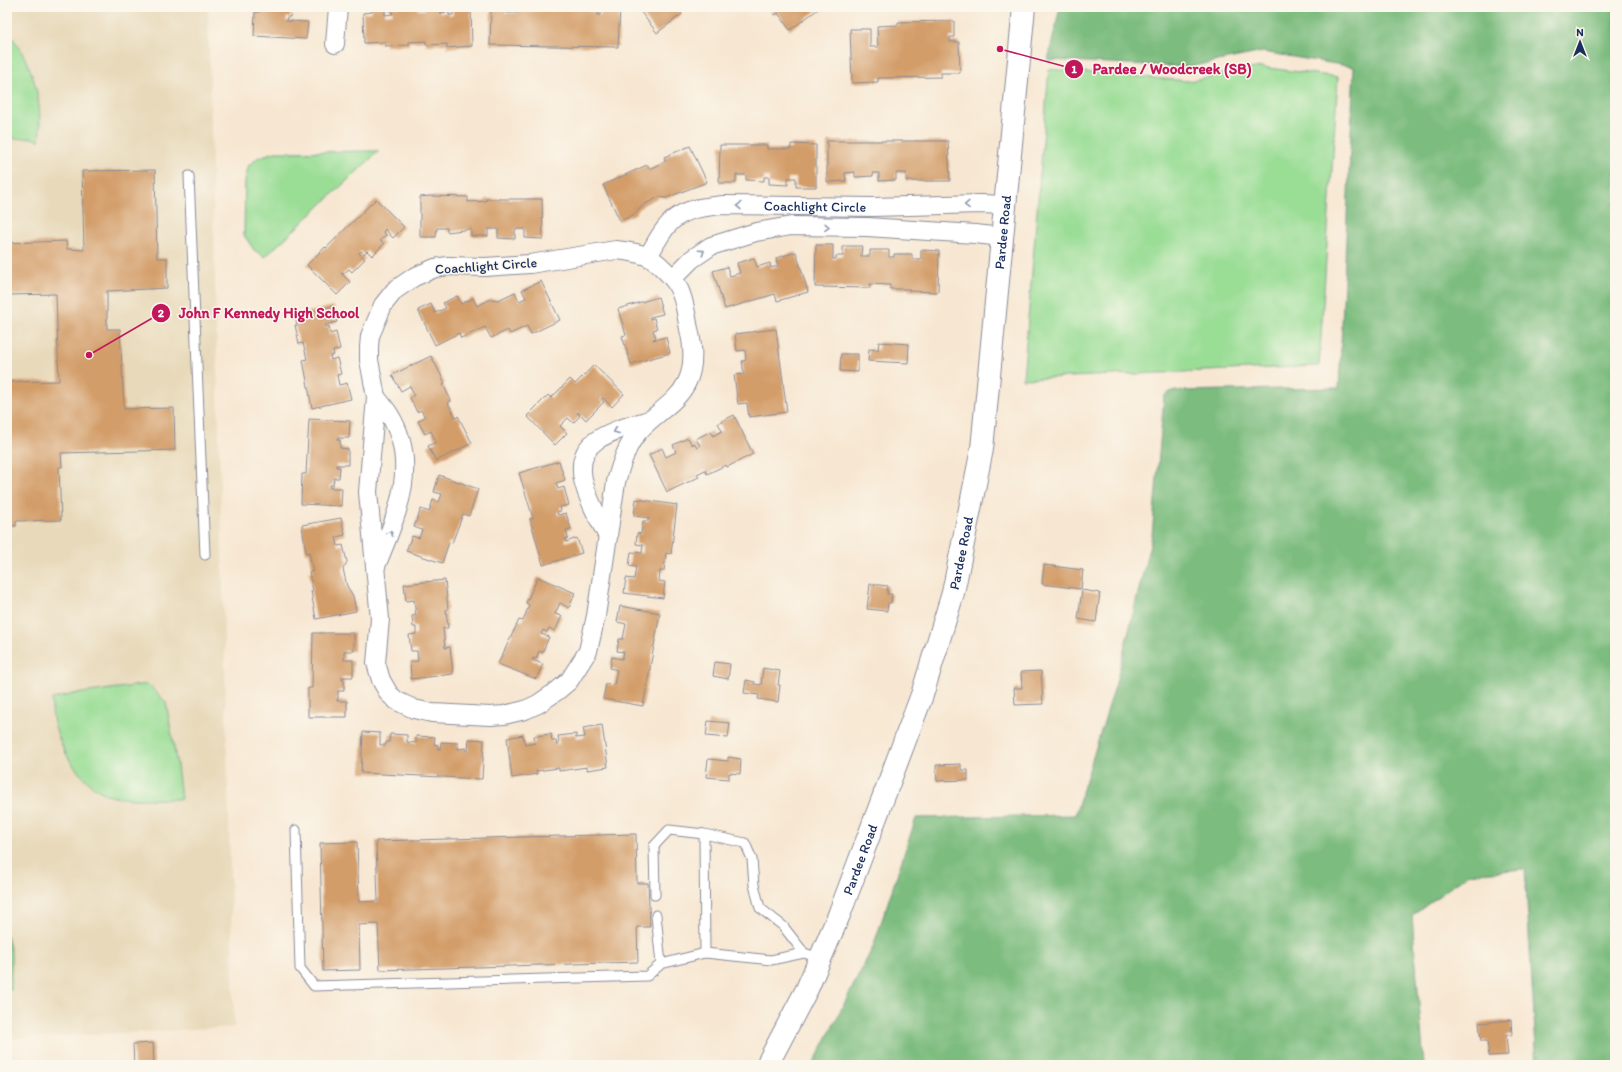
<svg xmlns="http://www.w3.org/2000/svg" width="1622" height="1072" font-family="Itim,sans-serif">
	<rect width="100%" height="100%" fill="#fbf7ec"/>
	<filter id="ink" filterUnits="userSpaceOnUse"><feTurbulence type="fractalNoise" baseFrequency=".025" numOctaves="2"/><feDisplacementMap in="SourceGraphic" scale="8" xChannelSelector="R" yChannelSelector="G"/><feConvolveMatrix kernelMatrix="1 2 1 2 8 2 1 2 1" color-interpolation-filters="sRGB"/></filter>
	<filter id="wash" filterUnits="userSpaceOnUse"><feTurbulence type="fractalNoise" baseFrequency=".012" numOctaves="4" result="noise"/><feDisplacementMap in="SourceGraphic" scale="16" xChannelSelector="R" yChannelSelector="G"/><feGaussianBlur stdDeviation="0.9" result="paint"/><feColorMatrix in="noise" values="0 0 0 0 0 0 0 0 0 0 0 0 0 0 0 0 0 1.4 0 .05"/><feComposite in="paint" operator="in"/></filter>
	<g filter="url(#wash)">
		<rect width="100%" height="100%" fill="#f7e7d2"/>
		<path fill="#e8d9ba" d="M7,7h201l26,1020 -227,12z"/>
		<g fill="#9add95" stroke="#5a867a">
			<path d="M7,31c27,32 36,70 32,110l-7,-3 -25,1z"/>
			<path d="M1261,67l77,10 -19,289 -296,13 26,-310 139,12z"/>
			<path d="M379,151l-114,106 -11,-7 -10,-15 1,-53 3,-16 11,-9 16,-5z"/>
			<path d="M148,684l18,18 11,63 4,34c-17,0 -59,2 -73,-4 -28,-12 -47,-44 -54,-72 -2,-7 -2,-16 -2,-24l22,-5z"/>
			<path d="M7,935l4,18v37l-4,-1z"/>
		</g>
		<path fill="#7bbc7e" stroke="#4b766e" d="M1060,7h555v1055l-10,3h-68l-12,-196 -57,5 -56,42 12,149h-611l60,-118 43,-129 159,-3 41,-132 36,-147 12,-140 8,-5 167,-3 15,-321 -91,-15 -75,15 -140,-7z"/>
		<g id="blocks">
			<g fill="#d39d69">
				<path d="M260,7h31l-1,10h-3l-1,4 22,1 -2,17 -52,-3 1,-24h4z"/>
				<path d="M296,7h16v5l-16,-1z"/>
				<path d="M371,7h14v8l8,-1 -1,-4 -2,1v-4h28v3h7l-1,-3h16v6l9,-1v3h4l-1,-8h19l1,39 -25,2v-4l-21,1v-4l-17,1v3l-24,1v-4l-21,1 -1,-30 9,-1z"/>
				<path d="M491,7h15v6h11v-6h72l-1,4 10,1v3h3v-8h19l-2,40 -128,-2z"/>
				<path d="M637,7h47l-5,4 3,3 -25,19z"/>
				<path d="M769,7h52l-31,23 -12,-17 -3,2z"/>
				<path d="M954,21v16h-4v5h9l1,31h-19v4l-63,1v4l-26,1 -2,-54h20v18h8l-1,-21 21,-1v-3z"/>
				<path d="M827,141h121l2,40h-44v-8h-10v7l-17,1v-8h-6v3l-18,1v-5l-10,1 1,8 -19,1z"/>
				<path d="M791,144l25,1v42h-20v-9h-8v7l-19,-1v-7h-5v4l-18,-1v-5h-10v8h-17l1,-38h47v4h24z"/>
				<path d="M690,146l17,36 -41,16 -7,-1 -16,8 -8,9 -15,7 -17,-36 44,-20 2,4 17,-8 -2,-4z"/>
				<path d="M155,170l2,88h10v30l-60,3v38h13l4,80 50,-1 1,42 -114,3 1,14h-3l2,53 -45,1v5h-9v-144l52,-1 -3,-87 -49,1v-52l59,-2 1,8 17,1 -2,-79z"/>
				<path d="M431,196l37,1v5l18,-1v-2h56l1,40 -18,-1v-9h-10v10l-17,-1v-9h-10v7h-17v-7l-24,3v-4h-10l-1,9h-16v-40z"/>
				<path d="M376,199l28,28 -11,11 -8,-9 -2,3 3,3 -6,5 4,4 -12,12 -5,-5 -3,3 -3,-3 -2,2 6,6 -13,13 -3,-3 -6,5 -2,-1 9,9 -13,13 -30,-30 18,-18 1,1z"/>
				<path d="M816,245h17v14h3v-3h7v-10h19l-1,10h9v-6h19v7h5v-3h18v5h9v-9l18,1 -1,41 -29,-1v-2h-19v-4l-20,-1v4l-55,-1z"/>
				<path d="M796,252l12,40 -31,9 -2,-7 -50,15 -12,-38 14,-4 3,9 10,-3 -3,-10 17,-5 3,9 13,-4 1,5 7,-2 -2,-8z"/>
				<path d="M541,281l19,39 -29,14 -4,-8 -17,8 -2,-4 -17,8 -6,-11 -24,11 -2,-5 -24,12 -17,-35 13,-6 4,9 11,-5 -3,-5 14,-7 4,8 12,-6 4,8 14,-7 7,1 17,-8 4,9 7,-3 -4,-8z"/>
				<path d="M658,297l5,17 -13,3v2l4,-1 3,11 -4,1 3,8 -3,1v1l13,-3 4,16 -39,11 -9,-28 4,-1 -8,-26z"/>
				<path d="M334,306l3,16 -12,3v2l4,-1 1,8 6,-2 4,17 -7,2 1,4 -4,1 1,4 6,-2 4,16 -4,1 2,10 8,-2 4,16 -39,9 -9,-48 4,-1 -4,-16 -4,1 -4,-19h2l-2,-10z"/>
				<path d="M776,329l11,83 -38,5 -2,-14 -9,1 -4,-29 10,-1 -2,-13 4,-1 -1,-10 -8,1 -2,-17z"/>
				<path d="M879,342l30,2 -1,19 -40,-2 1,-12 9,1z"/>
				<path d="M841,354h17v18l-18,-1z"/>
				<path d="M431,356l14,27 -2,1 8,17 -3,2 8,15 2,-2 14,27 -36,18 -8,-15 8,-4 -5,-11 -6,3 -7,-13 7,-4 -4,-7 -4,2 -7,-14 4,-3 -4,-9 -9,5 -9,-16z"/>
				<path d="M594,365l30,29 -12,13 -9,-9 -2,1 3,3 -18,18 -8,-8 -1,1 3,3 -7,7 -5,-5 -8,8 7,7 -12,12 -28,-29 21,-21 3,3 19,-19 5,5z"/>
				<path d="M734,415l19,39 -26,13 -1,-2 -19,9 -2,-4 -8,4 2,3 -32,15 -18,-37 13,-7 4,9 10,-5 -3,-7 15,-7 4,7 2,-2 3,5 3,-2 -4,-7 15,-8 2,5 9,-5 -4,-8z"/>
				<path d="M309,419l41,2 -1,17h-12v2h3v8l8,1v16h-12v2h4l-1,11h-5l-1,7h-3v3h12l-1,18 -40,-2 1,-30h4z"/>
				<path d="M559,461l6,19 -9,3 2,6 6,-2 5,18 -9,2 1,4 -4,1 1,3 8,-2 5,16 -5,1 2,8 -3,1 1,3 11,-4 5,15 -39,12 -13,-46 3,-1 -14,-45z"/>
				<path d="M439,475l39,14 -9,27 -6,-2 -11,29 -3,-1 -7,21 -36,-12 6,-15 7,2 3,-8 -8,-3 7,-18 8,3 4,-12 6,2 3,-8 -8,-2z"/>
				<path d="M636,499l41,6 -6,49 -5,-1 -2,18h-4l-1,10 6,1 -2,16 -39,-5 2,-15 8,1 2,-12 -7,-1 2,-14 11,1 1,-8 -7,-1 1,-11 4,1 2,-13h5l1,-3 -15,-2z"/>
				<path d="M341,518l4,17 -9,2 2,9 5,-1 4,17 -4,7 4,17 6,10 3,15 -40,8 -5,-28h2l-4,-19 4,-1 -4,-19 -3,1 -4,-28z"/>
				<path d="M1044,565l39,5 -2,19 -39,-5z"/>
				<path d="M538,577l37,16 -6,15 -9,-5 -5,11 7,2 -7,15 -6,-3 -2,4 -4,-2 -2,4 8,3 -7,16 -3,-2 -3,8 -3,-1 -1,2 11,4 -7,15 -38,-15 21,-44 4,1 6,-16 -3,-2z"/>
				<path d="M445,580l3,29 -2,1 2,18h-5l2,20 5,-1 3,27 -42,5 -1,-17 8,-1 -1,-10h-6l-2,-16 7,-1v-7h-3l-1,-11 4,-1 -2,-15 -8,1 -2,-17z"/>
				<path d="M870,584l18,2 -1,8h5l-1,9h-3l-1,8 -20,-2z"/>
				<path d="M1082,590l18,3 -4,29 -18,-3z"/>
				<path d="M620,606l40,7 -17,93 -40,-7 3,-15 8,1 3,-15 -7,-2 2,-11 10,2 2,-7 -7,-1 2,-12h4l3,-15 -9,-2z"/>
				<path d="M313,633h41v18h-10v9h9v17h-11v3h2v11h-6v8h-1v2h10v16h-39v-29h4z"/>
				<path d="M715,662l15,2 -2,15 -15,-3z"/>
				<path d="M763,668l17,3 -2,14h2l-2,17 -20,-3 1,-4 -15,-2 2,-13 9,2 -1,2 7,1z"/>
				<path d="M1041,671l2,33 -28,1 -1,-17h8l-1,-16z"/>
				<path d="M708,721l22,2 -2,15 -22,-2z"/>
				<path d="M602,725l6,42 -21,3v-3l-28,4v-3l-23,3 1,3 -25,4 -5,-40 16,-3 2,10 10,-2 -1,-7 17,-2 1,7h4l1,4 2,-1 -1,-8 18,-2v4l9,-1 -2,-9z"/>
				<path d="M363,732l17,1v12h6v-3h3l1,-8 17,1v7l9,1v-7l19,1 -1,7 4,1v4h2l1,-7 17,1v6l8,-1v3h2l1,-12 15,1 -2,39 -121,-6z"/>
				<path d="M728,757l13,2 -1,15 -11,-1v6l-23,-2 2,-18 20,2z"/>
				<path d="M961,764v6h7v10l-31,1 -1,-16z"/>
				<path d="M636,834l1,49h11l2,44h-13l1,35 -258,8 -2,-46 -19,1 1,45 -37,1 -3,-128 37,-1 2,60 19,-1 -2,-60z"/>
				<path d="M1511,1020l1,15h-6l2,20 -19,1 -2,-15h-6l-2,-18z"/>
				<path d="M153,1043l1,22h-20l-1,-21z"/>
			</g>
		</g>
	</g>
	<g filter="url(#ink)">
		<use href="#blocks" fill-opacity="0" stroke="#898b98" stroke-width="1"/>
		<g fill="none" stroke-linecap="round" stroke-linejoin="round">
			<defs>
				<g id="service">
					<path d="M189,176l16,379"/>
					<path d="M296,830l4,138 14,18 333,-10 14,-12 44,-11 66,7 33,-7 16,5"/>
					<path d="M704,834l1,119"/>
					<path d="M655,895l-1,-49 15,-16 35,4 41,9 7,16 2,26 6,23 23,18 21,27"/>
					<path d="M656,915l5,49"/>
				</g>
				<g id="minor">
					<path d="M335,44l3,-37"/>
					<path d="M616,250c10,1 20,2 30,6 10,4 28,22 32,31 7,12 8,28 11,42 4,17 6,36 -2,53 -10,21 -32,31 -47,48 -13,14 -19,34 -24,52l-20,134 -8,35 -19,30 -12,10 -19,13 -13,6 -21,5 -14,1 -58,-3 -18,-4 -17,-8 -8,-7 -8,-14 -5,-17 4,-44 -12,-127 8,-95 -7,-37v-13l1,-11 13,-31 12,-15 19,-13 21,-9 13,-2 37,1 45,-3z"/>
					<path id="s1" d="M648,257c21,-40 29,-48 75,-52l150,2 107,-3 26,1"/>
					<path d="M673,278l19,-19 19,-13 45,-14 35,-6 76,1 108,7 27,3"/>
					<path d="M376,397c4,5 9,11 13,17 32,50 7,103 -13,152"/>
					<path d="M608,537c-13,-27 -45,-74 -11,-97 15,-10 35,-15 52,-20"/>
				</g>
				<g id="secondary">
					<path id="s2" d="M767,1065l40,-76 32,-74 83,-220 31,-102 29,-144 42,-442"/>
				</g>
			</defs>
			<use href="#service" stroke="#898b98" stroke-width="11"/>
			<use href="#minor" stroke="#898b98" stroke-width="20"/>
			<use href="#secondary" stroke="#898b98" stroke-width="24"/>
			<use href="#service" stroke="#fff" stroke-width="9"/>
			<use href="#minor" stroke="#fff" stroke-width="18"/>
			<use href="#secondary" stroke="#fff" stroke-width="22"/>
		</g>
		<defs><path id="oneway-chevron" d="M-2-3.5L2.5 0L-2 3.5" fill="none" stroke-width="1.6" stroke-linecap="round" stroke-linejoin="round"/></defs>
		<g stroke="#8d97ae">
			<use href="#oneway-chevron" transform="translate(967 205) rotate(178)"/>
			<use href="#oneway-chevron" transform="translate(739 206) rotate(-179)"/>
			<use href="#oneway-chevron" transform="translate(827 227) rotate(1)"/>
			<use href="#oneway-chevron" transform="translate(702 252) rotate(-34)"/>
			<use href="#oneway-chevron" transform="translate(616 431) rotate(159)"/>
			<use href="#oneway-chevron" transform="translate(390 533) rotate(-69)"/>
		</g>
	</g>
	<g text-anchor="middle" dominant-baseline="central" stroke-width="3" stroke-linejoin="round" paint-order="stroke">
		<g font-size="14" fill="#1b2f5e" stroke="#fbf7ec">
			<text stroke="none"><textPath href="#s1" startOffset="190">Coachlight Circle</textPath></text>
			<text stroke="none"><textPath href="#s2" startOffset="873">Pardee Road</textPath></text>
			<text transform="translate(486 266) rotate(-4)">Coachlight Circle</text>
			<text stroke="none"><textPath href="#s2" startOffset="549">Pardee Road</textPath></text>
			<text stroke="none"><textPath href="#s2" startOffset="226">Pardee Road</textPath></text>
		</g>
	</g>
	<path fill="none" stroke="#c2185b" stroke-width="1.5" d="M1000 49L1074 69M89 355L161 313"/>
	<g fill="#c2185b" stroke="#fbf7ec" stroke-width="1.5">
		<circle cx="1000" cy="49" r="4"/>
		<circle cx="89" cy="355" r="4"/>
		<circle cx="1074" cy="69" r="10"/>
		<circle cx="161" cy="313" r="10"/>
	</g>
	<g font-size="12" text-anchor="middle" font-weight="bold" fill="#fff">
		<text x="1074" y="73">1</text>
		<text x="161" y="317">2</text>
	</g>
	<g font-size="15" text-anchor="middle" font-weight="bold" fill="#c2185b" stroke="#fbf7ec" stroke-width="3" stroke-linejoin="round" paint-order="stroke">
		<text x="1172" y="74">Pardee / Woodcreek (SB)</text>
		<text x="269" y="318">John F Kennedy High School</text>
	</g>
	<rect width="1622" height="1072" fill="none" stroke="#fbf7ec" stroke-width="24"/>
	<g transform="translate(1580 42)" stroke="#fbf7ec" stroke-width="3" paint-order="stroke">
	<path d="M0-3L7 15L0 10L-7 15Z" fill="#1b2f5e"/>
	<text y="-6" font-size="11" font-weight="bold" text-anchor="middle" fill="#1b2f5e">N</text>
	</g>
</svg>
